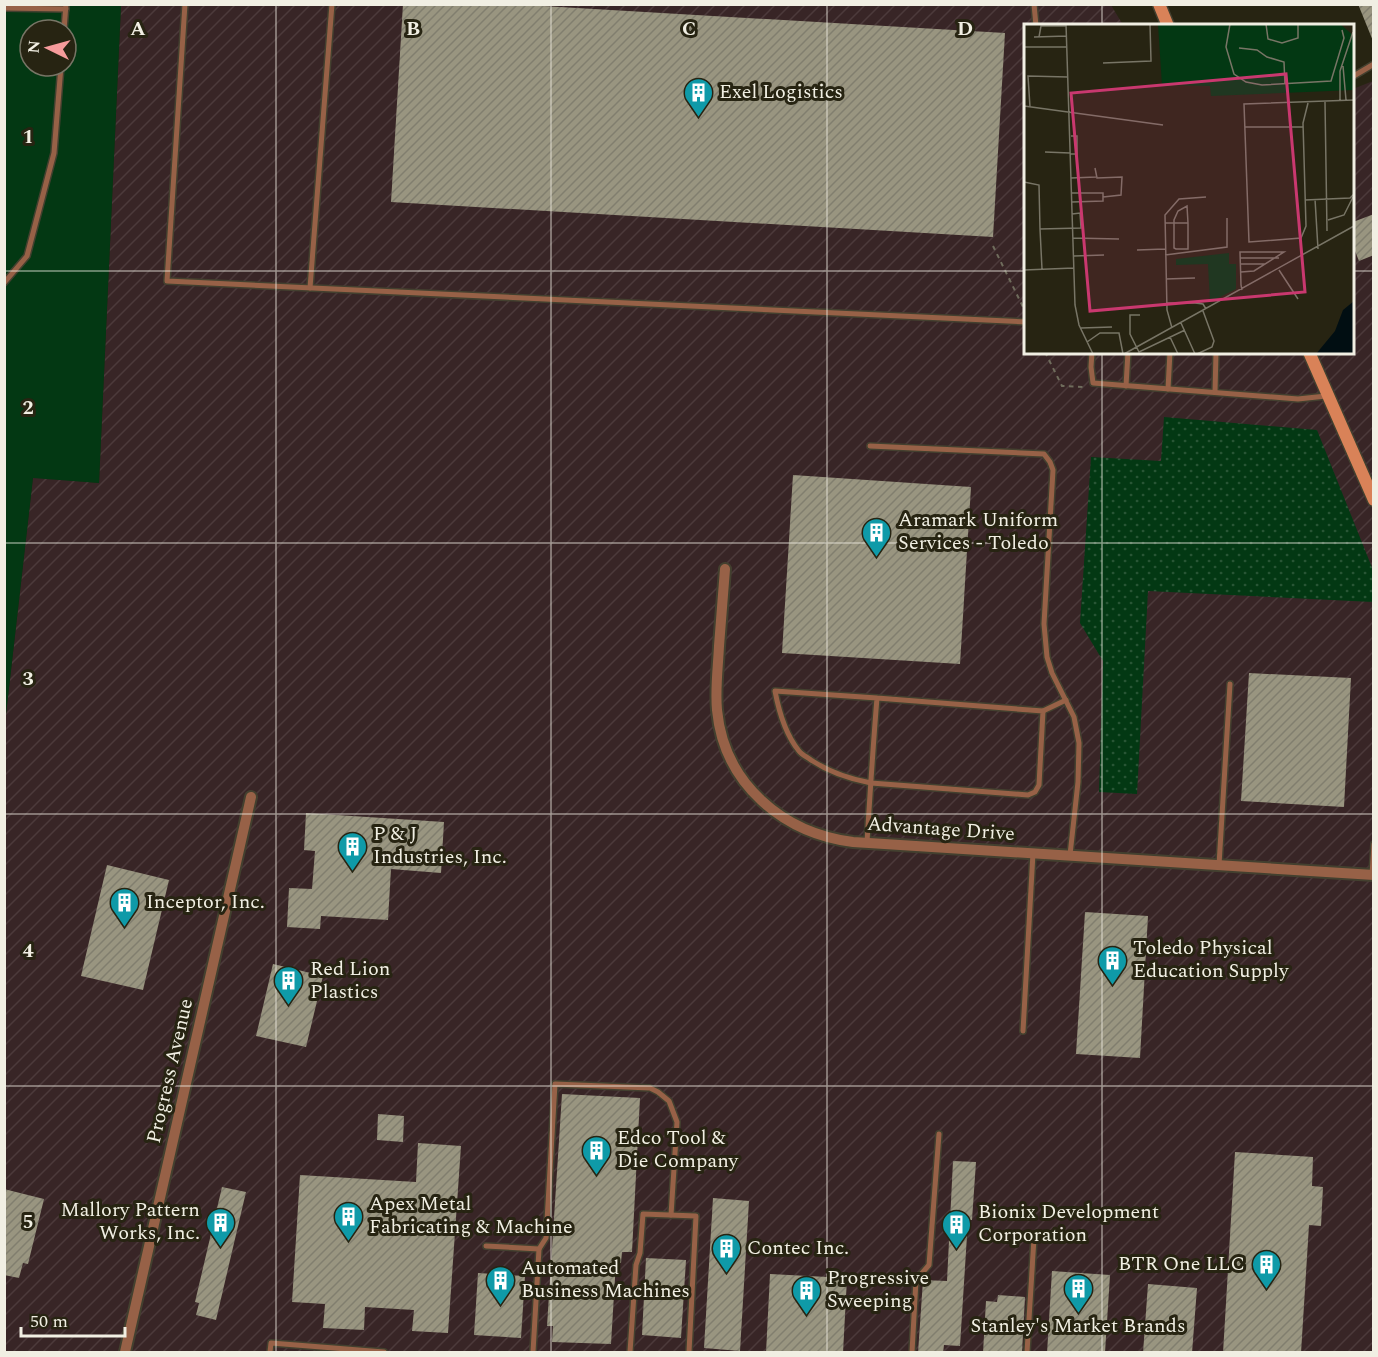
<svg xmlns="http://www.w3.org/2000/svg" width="1378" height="1357" font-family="Spectral,serif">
	<defs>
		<pattern id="industrial-furrows" width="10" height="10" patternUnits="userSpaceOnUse" patternTransform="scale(1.5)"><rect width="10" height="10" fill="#382526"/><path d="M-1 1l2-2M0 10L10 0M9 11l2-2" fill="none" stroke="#4c3a3b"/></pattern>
		<pattern id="grass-dots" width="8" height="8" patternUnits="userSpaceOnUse" patternTransform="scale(1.5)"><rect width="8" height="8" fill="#033813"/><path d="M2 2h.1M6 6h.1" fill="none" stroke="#285535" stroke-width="1.8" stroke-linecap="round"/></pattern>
		<pattern id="building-hatch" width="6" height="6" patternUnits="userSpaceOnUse" patternTransform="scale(1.5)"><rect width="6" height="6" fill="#999580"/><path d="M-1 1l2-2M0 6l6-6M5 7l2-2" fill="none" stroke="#817e6e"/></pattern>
	</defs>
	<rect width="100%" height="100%" fill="#272412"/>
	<path fill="url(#industrial-furrows)" d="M121,5h990l12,20 -97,1v326h326l1,-263 20,-8v1271h-1368v-629l28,-246 66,6z"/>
	<path fill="url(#grass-dots)" d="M1164,417l153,13 56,140v32l-225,-11 -11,203 -38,-2 4,-131 -23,-38 11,-166 70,4z"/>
	<path fill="#033813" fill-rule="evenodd" d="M5,5h116l-22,478 -66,-5 -28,245zM30,30h36v36h-36z"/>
	<g fill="url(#building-hatch)">
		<path d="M403,4h106l496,29 -12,204 -602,-35z"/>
		<path d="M1358,4h16v37h-1z"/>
		<path d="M1374,214v41l-15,6 -6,-15v-24z"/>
		<path d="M793,475l178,12 -11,177 -178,-11z"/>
		<path d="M1249,673l102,5 -7,129 -103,-6z"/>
		<path d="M306,813l138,9 -3,51 -50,-4 -3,51 -67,-4 -1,13 -33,-2 2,-39 23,1 3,-38 -11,-1z"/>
		<path d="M107,865l62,15 -26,110 -62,-14z"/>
		<path d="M1085,912l63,4 -8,142 -64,-4z"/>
		<path d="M273,964l50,12 -17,71 -50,-11z"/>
		<path d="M562,1094l78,4 -8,154h-10l-1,11 -5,-1 -5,82 -59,-2 1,-16h-6z"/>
		<path d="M378,1114l26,2 -1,26 -26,-2z"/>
		<path d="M418,1143l43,3 -13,187 -36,-2 2,-21 -49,-3 -1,23 -41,-2 2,-24 -33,-2 8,-127 116,7z"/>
		<path d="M1235,1152l78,5 -1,29 11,1 -2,39 -12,-1 -8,128h-78z"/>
		<path d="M953,1161l23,1 -4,58h-4l-8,126 -16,-1 -1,8h-25l5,-73 24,1z"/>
		<path d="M222,1187l24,5 -30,128 -20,-5 3,-12 -4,-1z"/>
		<path d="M4,1189l40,10 -16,65 -5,-1 -4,15 -15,-3z"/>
		<path d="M713,1198l36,3 -9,150 -36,-3z"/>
		<path d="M646,1258l40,2 -5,78 -39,-3z"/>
		<path d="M1052,1271l58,4 -5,78h-58z"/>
		<path d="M478,1273l47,3 -4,62 -47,-3z"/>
		<path d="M770,1274l77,4 -4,75h-77z"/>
		<path d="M1148,1284l49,4 -5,65h-49z"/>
		<path d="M998,1295l27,2 -3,56h-39l3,-52 11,1z"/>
	</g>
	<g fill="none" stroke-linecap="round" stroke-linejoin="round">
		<defs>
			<g id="lane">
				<path d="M185,4l-18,277 859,41"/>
				<path d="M1034,4l2,22"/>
				<path d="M4,8l62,1"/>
				<path d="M64,30l2,-26"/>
				<path d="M1352,77l22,-13"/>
				<path d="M4,283l23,-27 27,-103 7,-87"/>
				<path d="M310,288l22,-284"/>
				<path d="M1092,352l-1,15 2,16 205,16 28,-3"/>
				<path d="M1126,386l2,-34"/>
				<path d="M1168,389l2,-37"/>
				<path d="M1215,392l1,-40"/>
				<path d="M870,446l174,8 6,8 3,8 -9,154 3,33 5,16 22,44 5,26 -1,39 -8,73"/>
				<path d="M1043,711l23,-11"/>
				<path d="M867,842c3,-48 6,-96 10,-144l-102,-7c4,21 10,43 24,60 3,4 8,6 12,9 18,12 38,19 60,23l157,12 7,-3 4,-7 4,-74 -166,-13"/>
				<path d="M1219,865l11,-181"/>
				<path d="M1372,875l2,-31"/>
				<path d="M1023,1031l10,-178"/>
				<path d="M486,1246l53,3 7,-11 9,-154 95,4 8,4 11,9 8,21 -6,93"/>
				<path d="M270,1352l1,-9 113,9"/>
				<path d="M533,1352l6,-103"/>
				<path d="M630,1352l6,-87 4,-12 3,-39 53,2 -7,136"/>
				<path d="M912,1352l4,-72 13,-15 10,-131"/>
				<path d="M1027,1352l7,-114"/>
			</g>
			<g id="street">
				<path d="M725,569c-2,26 -4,51 -6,77 -1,22 -4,43 -2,64 7,74 66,123 136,132l521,33"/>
				<path d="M125,1352l126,-555"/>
			</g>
			<g id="secondary">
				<path d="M1159,4l9,22"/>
				<path d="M1309,352l65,148"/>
			</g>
		</defs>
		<use href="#lane" stroke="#43402f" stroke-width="8"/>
		<use href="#street" stroke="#43402f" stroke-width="14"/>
		<use href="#secondary" stroke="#43402f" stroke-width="15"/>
		<g stroke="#6f6c5c" stroke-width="2" stroke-dasharray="4.5 4.5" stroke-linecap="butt">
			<path d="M993,246l33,67"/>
			<path d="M1045,352l17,34 23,1"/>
		</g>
		<use href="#lane" stroke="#976147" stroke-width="5"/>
		<use href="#street" stroke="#976147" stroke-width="10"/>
		<use href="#secondary" stroke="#d98258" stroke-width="12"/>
	</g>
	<path fill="none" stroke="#f1efe3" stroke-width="1.5" stroke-opacity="0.55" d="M276,4v1348M551,4v1348M827,4v1348M1102,4v22M4,271h1022M1352,271h22M1102,352v1000M4,543h1370M4,814h1370M4,1086h1370"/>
	<defs>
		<symbol id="building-pin" viewBox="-11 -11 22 30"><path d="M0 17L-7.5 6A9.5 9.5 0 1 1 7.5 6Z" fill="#0f9aa8" stroke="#272412"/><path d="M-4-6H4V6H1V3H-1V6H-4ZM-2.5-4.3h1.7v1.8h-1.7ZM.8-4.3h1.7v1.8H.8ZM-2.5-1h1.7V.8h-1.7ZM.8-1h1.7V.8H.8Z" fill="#fff"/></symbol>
	</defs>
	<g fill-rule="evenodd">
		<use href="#building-pin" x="682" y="76" width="33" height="45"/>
		<use href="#building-pin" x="860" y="516" width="33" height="45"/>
		<use href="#building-pin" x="336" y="830" width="33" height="45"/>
		<use href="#building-pin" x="108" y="886" width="33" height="45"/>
		<use href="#building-pin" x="1096" y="944" width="33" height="45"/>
		<use href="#building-pin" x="272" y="964" width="33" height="45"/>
		<use href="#building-pin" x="580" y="1134" width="33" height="45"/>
		<use href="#building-pin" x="332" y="1200" width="33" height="45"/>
		<use href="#building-pin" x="204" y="1206" width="33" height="45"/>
		<use href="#building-pin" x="940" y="1208" width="33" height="45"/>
		<use href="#building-pin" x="710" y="1232" width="33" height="45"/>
		<use href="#building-pin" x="1250" y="1248" width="33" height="45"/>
		<use href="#building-pin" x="484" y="1264" width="33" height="45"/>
		<use href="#building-pin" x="1062" y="1272" width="33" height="45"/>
		<use href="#building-pin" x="790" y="1274" width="33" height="45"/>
	</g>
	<g text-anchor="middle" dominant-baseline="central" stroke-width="6" stroke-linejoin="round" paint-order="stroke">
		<g font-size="20" fill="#f1efe3" stroke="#272412" text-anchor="start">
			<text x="719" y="92">Exel Logistics</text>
			<text x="898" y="520">Aramark Uniform<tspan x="898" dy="23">Services - Toledo</tspan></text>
			<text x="373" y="834">P &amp; J<tspan x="373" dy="23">Industries, Inc.</tspan></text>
			<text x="146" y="902">Inceptor, Inc.</text>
			<text x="1133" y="948">Toledo Physical<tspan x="1133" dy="23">Education Supply</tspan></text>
			<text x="310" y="969">Red Lion<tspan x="310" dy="23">Plastics</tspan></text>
			<text x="617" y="1138">Edco Tool &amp;<tspan x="617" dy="23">Die Company</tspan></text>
			<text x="369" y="1204">Apex Metal<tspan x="369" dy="23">Fabricating &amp; Machine</tspan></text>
			<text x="200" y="1210" text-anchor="end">Mallory Pattern<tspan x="200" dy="23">Works, Inc.</tspan></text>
			<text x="978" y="1212">Bionix Development<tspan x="978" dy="23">Corporation</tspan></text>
			<text x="747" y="1248">Contec Inc.</text>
			<text x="1245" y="1264" text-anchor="end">BTR One LLC</text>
			<text x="521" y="1268">Automated<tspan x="521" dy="23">Business Machines</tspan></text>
			<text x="827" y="1278">Progressive<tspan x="827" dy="23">Sweeping</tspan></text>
			<text x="1078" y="1326" text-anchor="middle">Stanley's Market Brands</text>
		</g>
		<g font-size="20" fill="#f1efe3" stroke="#272412">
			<text transform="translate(941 829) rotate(4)">Advantage Drive</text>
			<text transform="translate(170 1071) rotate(-77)">Progress Avenue</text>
		</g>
	</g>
	<g transform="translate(1024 24)">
		<rect width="330" height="330" fill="#272412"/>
		<path d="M205,229v11h7v25l-26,13 -2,-38 -32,1v-6z" fill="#033813"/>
		<path d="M316,0l14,12v54l-143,6 -1,-10 -48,-1 -4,-61z" fill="#033813"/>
		<path d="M330,277v53h-38l19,-23 8,-21z" fill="#010e12"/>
		<path fill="none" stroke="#787566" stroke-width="1.5" d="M42,0l9,281 4,20 14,29M206,0l-4,23 8,27 12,8 16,3 69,-4 13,-43 -2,-8M242,0l2,15 14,4 16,-5v-14M10,13l33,-1M15,13l2,-11h25M0,23h43M215,24l18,2 10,7 17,5 1,23M79,39l48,-2 -1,-37M319,42l3,34M316,76v-29l13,-39M301,78l2,129M284,79l-5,20 3,103 -5,12 -52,4 -5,-138 110,-4M0,82l139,19M6,83l-2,-31 40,1M221,103h58M330,108v47M21,128l25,1M46,130h7v-18h-6M71,144l2,10 25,-1 -1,18 -18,2M47,154l25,-1M0,158l15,3 1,44 41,-1 -1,-15 -8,1M48,169h31v8l-31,1M291,175l3,50M281,176l45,-2 4,-4M304,196l16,-5 9,-18M141,199h23l-1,-17 -9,5 -4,9v28l2,1h12v-26M16,205l2,40M49,214l46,1M113,226l28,-1M141,231l62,-8v-29M50,232l30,-1M216,234h39M217,240h25M0,246l50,-2M255,246l19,29M217,248l13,-1 30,-19h-44l1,33 1,5M142,255l29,-1M142,279h29l8,1 3,5M116,291h-10v19l9,18 46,-22M157,299l14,31M57,304l31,-1M148,304l-5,-18 -2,-95 14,-16 27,-2M146,313l8,17M63,318l13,-9h19l4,21M100,330l230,-128M173,330l15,-7 2,-6 -11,-30"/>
		<path fill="#c9386f" fill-opacity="0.15" stroke="#c9386f" stroke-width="3" d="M262,50l19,218 -215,19 -19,-218z"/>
		<rect width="330" height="330" fill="none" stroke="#f1efe3" stroke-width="3"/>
	</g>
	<g font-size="20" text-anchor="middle" font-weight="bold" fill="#f1efe3" stroke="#272412" stroke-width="6" stroke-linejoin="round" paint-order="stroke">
		<text x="138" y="35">A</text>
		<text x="413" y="35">B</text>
		<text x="689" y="35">C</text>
		<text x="965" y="35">D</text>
		<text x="28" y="143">1</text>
		<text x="28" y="414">2</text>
		<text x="28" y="685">3</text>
		<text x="28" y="957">4</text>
		<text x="28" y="1228">5</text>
	</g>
	<rect width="1378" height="1357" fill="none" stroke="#f1efe3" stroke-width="12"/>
	<g transform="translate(48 48) rotate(275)"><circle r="28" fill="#272412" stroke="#787566" stroke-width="1.5"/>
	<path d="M0-4.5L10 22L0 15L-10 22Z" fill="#f59b9b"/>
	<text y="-9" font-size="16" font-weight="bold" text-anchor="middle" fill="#f1efe3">N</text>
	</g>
	<path d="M21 1327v9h104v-9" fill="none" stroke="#f1efe3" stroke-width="3"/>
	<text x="30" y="1327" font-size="18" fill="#f1efe3" stroke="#272412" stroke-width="4.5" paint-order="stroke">50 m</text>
</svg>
